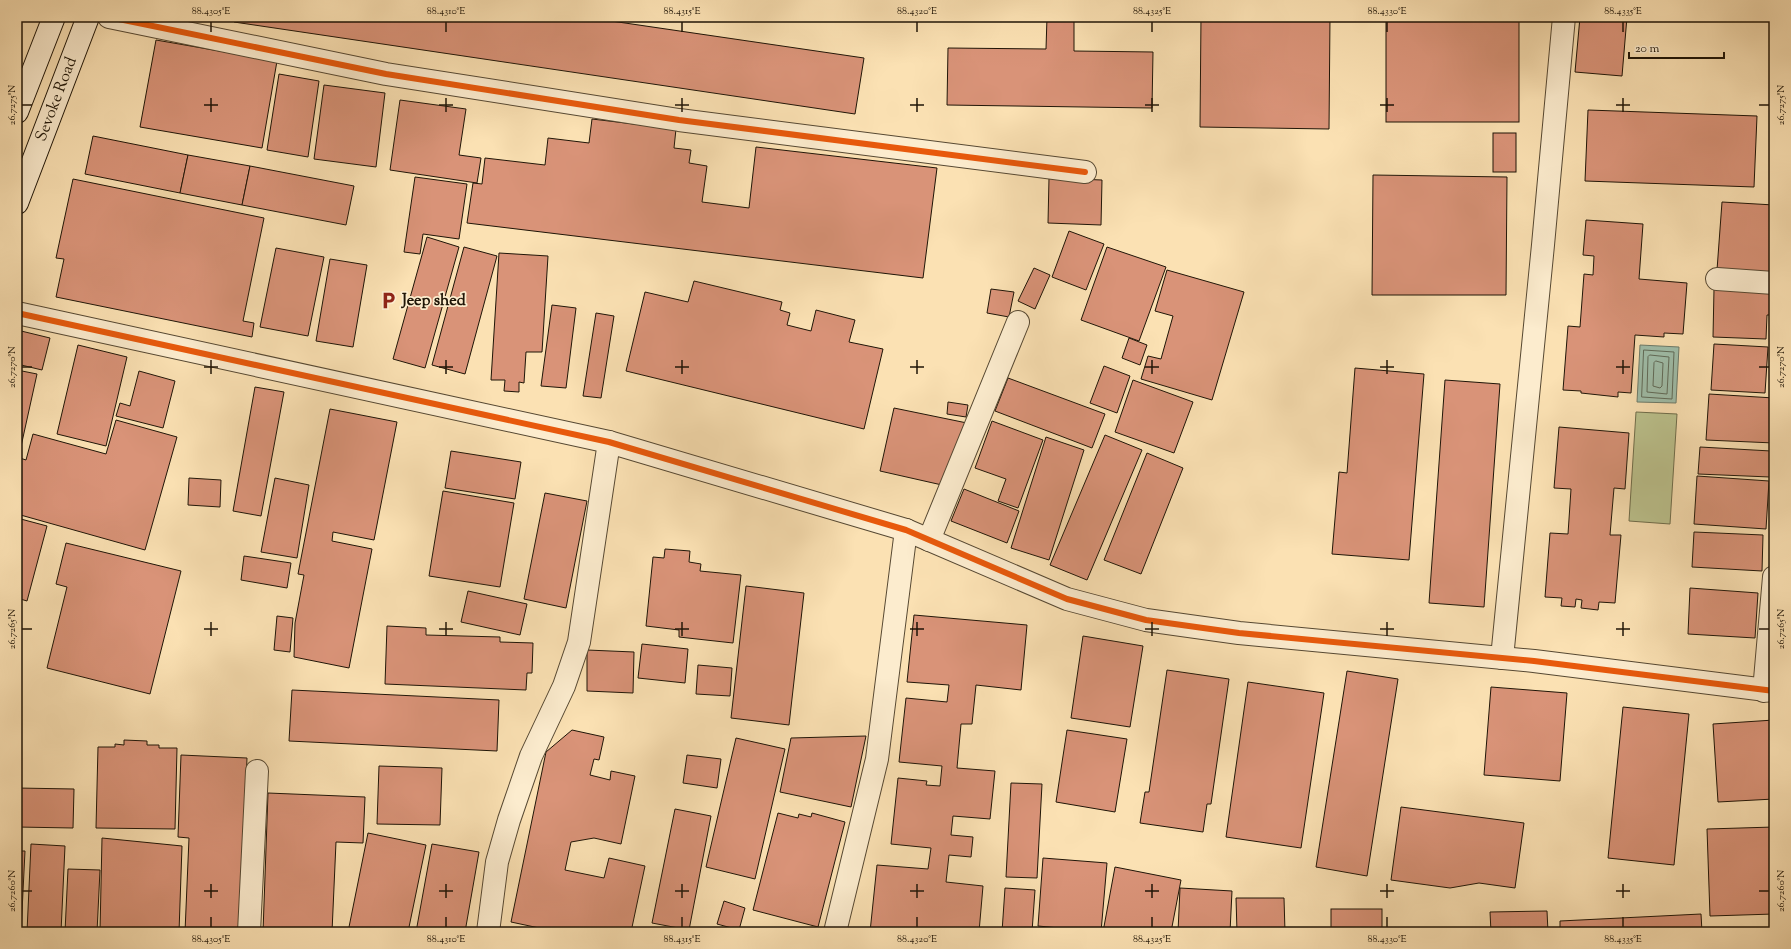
<svg xmlns="http://www.w3.org/2000/svg" width="1791" height="949" font-family="'Sorts Mill Goudy',serif">
	<rect width="100%" height="100%" fill="#fbe1b3"/>
	<filter id="stains"><feTurbulence type="fractalNoise" baseFrequency=".005" numOctaves="4"/><feColorMatrix values="0 0 0 0 .2 0 0 0 0 .09 0 0 0 0 .02 0 0 0 .5 -.17"/></filter>
	<radialGradient id="worn" r=".72"><stop offset=".6" stop-color="#630" stop-opacity="0"/><stop offset="1" stop-color="#630" stop-opacity=".3"/></radialGradient>
	<path fill="#bcc38e" stroke="#6e6c4a" d="M1636,412l41,2 -7,110 -41,-3z"/>
	<path fill="#9fbeaa" stroke="#6c7a69" d="M1640,345l39,2 -3,56 -39,-1z"/>
	<g fill="none" stroke-linecap="round" stroke-linejoin="round">
		<g stroke="#5f6a58" stroke-width="1">
			<path d="M1644,350l30,2 -2,47 -30,-2z"/>
			<path d="M1650,355l19,2 -2,37 -20,-2 1,-35z"/>
			<path d="M1656,361l7,2 -1,23 -2,2 -7,-2 1,-23z"/>
		</g>
	</g>
	<g fill="#d99378" stroke="#1f1507">
		<path d="M234,17h350l280,41 -9,56 -621,-92z"/>
		<path d="M1047,17h27v34l79,1 -1,56 -205,-3 1,-57 98,1z"/>
		<path d="M1201,17h129l-1,112 -129,-2z"/>
		<rect x="1386" y="17" width="133" height="105"/>
		<path d="M1580,17h47l-5,59 -47,-4z"/>
		<path d="M156,40l121,21 -15,87 -122,-21z"/>
		<path d="M279,74l40,7 -11,76 -41,-7z"/>
		<path d="M324,85l61,8 -9,74 -62,-8z"/>
		<path d="M400,100l66,9 -7,46 22,3 -4,25 -87,-13z"/>
		<path d="M1588,110l169,6 -3,71 -169,-6z"/>
		<path d="M592,119l84,10 -2,19 17,2 -2,13 18,3 -5,36 47,6 7,-61 181,21 -14,110 -456,-55 6,-40 9,1 3,-26 60,7 3,-27 41,5z"/>
		<rect x="1493" y="133" width="23" height="39"/>
		<path d="M93,136l95,19 -8,38 -95,-19z"/>
		<path d="M188,155l62,11 -8,39 -62,-12z"/>
		<path d="M250,166l104,20 -8,39 -104,-20z"/>
		<path d="M1373,175l134,2 -1,118h-134z"/>
		<path d="M415,177l52,7 -8,55 -36,-5 -3,20 -16,-2z"/>
		<path d="M1049,178l53,2 -1,45 -53,-2z"/>
		<path d="M73,179l191,39 -21,103 11,2 -2,14 -196,-40 8,-38 -8,-1z"/>
		<path d="M1722,202l52,3 -4,69 -53,-4z"/>
		<path d="M1586,220l57,4 -4,55 48,4 -4,51 -19,-1v4l-29,-2 -4,58 -13,-1v5l-37,-4v-2l-18,-1 5,-64 12,1 4,-53 9,1 1,-19 -11,-1z"/>
		<path d="M1069,231l35,13 -18,46 -34,-13z"/>
		<path d="M427,237l32,10 -34,121 -32,-9z"/>
		<path d="M464,247l33,9 -32,118 -33,-9z"/>
		<path d="M1107,247l59,20 -27,74 -58,-21z"/>
		<path d="M276,248l48,9 -16,79 -48,-9z"/>
		<path d="M499,253l49,3 -6,96h-16l-2,31 -5,-1v10l-15,-1 1,-11h-14z"/>
		<path d="M330,259l37,6 -14,82 -37,-6z"/>
		<path d="M1034,268l16,7 -15,34 -17,-8z"/>
		<path d="M1167,270l77,22 -32,108 -71,-21 7,-23 13,3 12,-43 -18,-5z"/>
		<path d="M694,281l88,21 -2,8 10,3 -3,12 24,6 5,-21 39,10 -6,22 34,7 -19,80 -238,-58 19,-79 43,10z"/>
		<path d="M991,289l23,3 -5,25 -22,-4z"/>
		<path d="M1714,289l60,3v23h-7l-1,24 -53,-2z"/>
		<path d="M552,305l24,3 -10,80 -25,-2z"/>
		<path d="M596,313l18,3 -13,82 -18,-2z"/>
		<path d="M17,330l33,8 -8,32 -25,-6z"/>
		<path d="M1129,338l18,7 -7,20 -18,-7z"/>
		<path d="M1714,344l54,3 -3,46 -54,-3z"/>
		<path d="M78,345l49,12 -21,89 -49,-12z"/>
		<path d="M1104,366l26,10 -13,37 -27,-10z"/>
		<path d="M1355,368l69,6 -15,186 -77,-6 7,-82 8,1z"/>
		<path d="M17,370l20,4 -17,77 -3,-1z"/>
		<path d="M139,371l36,10 -12,47 -47,-12 4,-13 10,3z"/>
		<path d="M1008,378l97,36 -13,34 -97,-37z"/>
		<path d="M1133,380l60,22 -19,51 -59,-21z"/>
		<path d="M1445,380l55,4 -16,223 -55,-4z"/>
		<path d="M255,387l29,5 -23,124 -28,-5z"/>
		<path d="M1709,394l65,4v45l-68,-3z"/>
		<path d="M948,402l20,3 -2,12 -19,-3z"/>
		<path d="M894,408l73,15 -25,62 -62,-14z"/>
		<path d="M330,409l67,13 -23,118 -41,-8 -1,9 40,8 -23,119 -55,-11 1,-34 9,-48 -6,-1z"/>
		<path d="M116,420l61,17 -32,113 -128,-36v-57l9,3 7,-26 73,20z"/>
		<path d="M992,421l51,19 -25,68 -20,-7 8,-22 -31,-11z"/>
		<path d="M1559,427l70,6 -4,56 -11,-1 -4,47h11l-6,68 -16,-1 -1,8 -17,-2 1,-8 -6,-1 -1,8 -14,-1 1,-8 -17,-1 5,-64 18,1 3,-45 -17,-1z"/>
		<path d="M1105,435l37,15 -55,130 -37,-15z"/>
		<path d="M1046,437l38,13 -35,110 -38,-12z"/>
		<path d="M1700,447l71,4 -1,26 -72,-3z"/>
		<path d="M451,451l70,11 -6,37 -70,-11z"/>
		<path d="M1147,453l36,15 -42,106 -37,-14z"/>
		<path d="M1697,476l72,5 -3,48 -72,-5z"/>
		<path d="M189,478l32,2 -1,27 -32,-2z"/>
		<path d="M275,478l34,7 -12,73 -36,-6z"/>
		<path d="M964,489l55,22 -12,32 -56,-22z"/>
		<path d="M443,491l71,12 -14,84 -71,-11z"/>
		<path d="M545,493l42,8 -21,107 -42,-9z"/>
		<path d="M17,518l30,8 -20,75 -10,-3z"/>
		<path d="M1694,532l69,3 -1,36 -70,-4z"/>
		<path d="M66,543l115,28 -31,123 -103,-26 20,-81 -11,-3z"/>
		<path d="M665,549l25,2 -1,11 12,2 -1,7 41,4 -8,68 -54,-6v-7l-33,-4 7,-69 11,1z"/>
		<path d="M244,556l47,7 -4,25 -46,-8z"/>
		<path d="M746,586l58,7 -15,132 -58,-7z"/>
		<path d="M1690,588l68,5 -3,45 -67,-4z"/>
		<path d="M468,591l59,13 -7,31 -59,-13z"/>
		<path d="M914,615l113,10 -6,65 -45,-5 -4,39h-11l-4,44 38,3 -5,48 -37,-3 -2,19 22,2 -2,20 -22,-2 -3,27 37,4 -4,46h-109l7,-67 51,4 3,-21 -40,-4 7,-66 29,3 -1,4 14,1 2,-20 -43,-4 7,-64 41,4 2,-17 -42,-3z"/>
		<path d="M277,616l16,2 -3,34 -16,-2z"/>
		<path d="M387,626l39,2v7l74,2v5l33,1 -1,30h-5l-1,17 -141,-6z"/>
		<path d="M1083,636l60,10 -13,81 -59,-9z"/>
		<path d="M642,644l46,5 -3,34 -47,-5z"/>
		<path d="M587,650l47,2 -1,41 -46,-2z"/>
		<path d="M698,665l34,3 -2,28 -34,-2z"/>
		<path d="M1167,670l62,9 -18,125h-4l-4,28 -63,-9 5,-31h4z"/>
		<path d="M1347,671l51,8 -31,197 -51,-9z"/>
		<path d="M1248,682l76,11 -23,155 -75,-11z"/>
		<path d="M1491,687l76,6 -7,88 -76,-6z"/>
		<path d="M292,690l207,10 -2,51 -208,-10z"/>
		<path d="M1623,707l66,7 -15,151 -66,-7z"/>
		<path d="M1774,720v79l-56,3 -5,-78z"/>
		<path d="M572,730l32,7 -5,23 -5,-1 -4,16 20,5 1,-9 24,5 -14,68 -27,-6 -23,4 -6,28 39,8 5,-20 36,8 -14,66h-73l-47,-10 35,-170z"/>
		<path d="M1067,730l60,9 -12,73 -59,-10z"/>
		<path d="M866,736l-15,71 -71,-15 11,-54z"/>
		<path d="M736,738l49,11 -30,130 -49,-12z"/>
		<path d="M124,740l23,1v4h12v3h18l-2,81 -79,-1 2,-81h17v-3l9,1z"/>
		<path d="M181,755l66,3 -7,174h-55l4,-94 -11,-1z"/>
		<path d="M687,755l34,4 -4,29 -34,-5z"/>
		<path d="M379,766l63,2 -2,57 -63,-1z"/>
		<path d="M1011,783l31,1 -5,94 -31,-1z"/>
		<path d="M17,788l57,1 -1,39 -56,-1z"/>
		<path d="M268,793l97,4 -2,46 -27,-1 -4,90h-69z"/>
		<path d="M1401,807l123,16 -9,65 -36,-5 -29,5 -59,-8z"/>
		<path d="M675,809l36,7 -22,114 -37,-7z"/>
		<path d="M778,813l20,5 1,-4 12,3 1,-4 33,9 -27,105 -65,-17z"/>
		<path d="M1774,827v87l-64,2 -3,-87z"/>
		<path d="M368,833l58,12 -18,87h-60z"/>
		<path d="M102,838l80,8 -3,86h-79z"/>
		<path d="M31,844l34,2 -4,86h-34z"/>
		<path d="M432,844l47,8 -14,80h-49z"/>
		<path d="M17,851h8l-4,81h-4z"/>
		<path d="M1043,858l64,5 -6,69 -63,-6z"/>
		<path d="M1115,867l66,13 -10,52h-68z"/>
		<path d="M68,869l32,1 -3,62h-32z"/>
		<path d="M1005,888l30,2 -3,42h-30z"/>
		<path d="M1180,888l52,3 -2,41h-52z"/>
		<path d="M1236,898h48l1,34h-48z"/>
		<path d="M724,901l21,7 -6,22 -22,-6z"/>
		<rect x="1331" y="909" width="51" height="23"/>
		<path d="M1547,911l1,21h-57l-1,-20z"/>
		<path d="M1701,914l1,18h-142v-11z"/>
		<path d="M1488,929v3h-49v-1z"/>
	</g>
	<g fill="none" stroke-linecap="round" stroke-linejoin="round">
		<defs>
			<g id="minor">
				<path d="M109,17l277,57 293,46 406,52"/>
				<path d="M1717,279l57,4"/>
				<path d="M929,540l89,-218"/>
				<path d="M1502,658l41,-413 21,-228"/>
				<path d="M1764,691l10,-114"/>
				<path d="M249,932l8,-161"/>
				<path d="M488,932l9,-70 12,-42 22,-64 33,-70 15,-44 30,-200"/>
				<path d="M835,932l42,-173 29,-229"/>
			</g>
			<path id="tertiary" d="M17,313l592,129 297,88 161,69 79,21 93,13 295,28 240,30"/>
			<g id="secondary">
				<path d="M17,112l37,-95"/>
				<path id="s1" d="M17,203l71,-186"/>
			</g>
		</defs>
		<use href="#minor" stroke="#564832" stroke-width="24"/>
		<use href="#tertiary" stroke="#564832" stroke-width="24"/>
		<use href="#secondary" stroke="#1f1507" stroke-width="24"/>
		<use href="#minor" stroke="#fcecce" stroke-width="22"/>
		<use href="#tertiary" stroke="#fcecce" stroke-width="22"/>
		<use href="#secondary" stroke="#fcecce" stroke-width="22"/>
		<defs>
			<g id="cycleway">
				<path d="M109,17l277,57 293,46 406,52"/>
				<path d="M17,313l592,129 297,88 161,69 79,21 93,13 295,28 240,30"/>
			</g>
		</defs>
		<use href="#cycleway" stroke="#fcecce" stroke-width="8"/>
		<use href="#cycleway" stroke="#e8590c" stroke-width="6"/>
	</g>
	<path fill="none" stroke="#1f1507" stroke-width="1.5" d="M211,22v10M446,22v10M682,22v10M917,22v10M1152,22v10M1387,22v10M1623,22v10M211,98v14M446,98v14M682,98v14M917,98v14M1152,98v14M1387,98v14M1623,98v14M22,105h10M204,105h14M439,105h14M675,105h14M910,105h14M1145,105h14M1380,105h14M1616,105h14M1759,105h10M211,360v14M446,360v14M682,360v14M917,360v14M1152,360v14M1387,360v14M1623,360v14M22,367h10M204,367h14M439,367h14M675,367h14M910,367h14M1145,367h14M1380,367h14M1616,367h14M1759,367h10M211,622v14M446,622v14M682,622v14M917,622v14M1152,622v14M1387,622v14M1623,622v14M22,629h10M204,629h14M439,629h14M675,629h14M910,629h14M1145,629h14M1380,629h14M1616,629h14M1759,629h10M211,884v14M446,884v14M682,884v14M917,884v14M1152,884v14M1387,884v14M1623,884v14M22,891h10M204,891h14M439,891h14M675,891h14M910,891h14M1145,891h14M1380,891h14M1616,891h14M1759,891h10M211,917v10M446,917v10M682,917v10M917,917v10M1152,917v10M1387,917v10M1623,917v10"/>
	<defs>
		<symbol id="parking-bare" viewBox="-9 -9 18 18"><path d="M-3.5-5.5H1a3.5 3.5 0 0 1 0 7H-1V5.5H-3.5ZM-1-3.4V-.6H.8a1.4 1.4 0 0 0 0-2.8Z" fill="#8f2418" stroke="#fcecce" stroke-width="2.5" paint-order="stroke"/></symbol>
	</defs>
	<g fill-rule="evenodd">
		<use href="#parking-bare" x="376" y="288" width="25" height="25"/>
	</g>
	<g text-anchor="middle" dominant-baseline="central" stroke-width="3.5" stroke-linejoin="round" paint-order="stroke">
		<g font-size="16" fill="#1f1507" stroke="#fcecce">
			<text stroke="none"><textPath href="#s1" startOffset="111">Sevoke Road</textPath></text>
		</g>
		<g font-size="16" font-weight="bold" fill="#1f1507" stroke="#fcecce" text-anchor="start">
			<text x="402" y="301">Jeep shed</text>
		</g>
	</g>
	<rect width="1791" height="949" fill="none" stroke="#fbe1b3" stroke-width="44"/>
	<path d="M1629 52v6h95v-6" fill="none" stroke="#1f1507" stroke-width="2"/>
	<text x="1635" y="52" font-size="12" fill="#1f1507" stroke="#fcecce" stroke-width="3" paint-order="stroke">20 m</text>
	<rect x="22" y="22" width="1747" height="905" fill="none" stroke="#1f1507" stroke-width="1.5"/>
	<g font-size="10" text-anchor="middle" fill="#1f1507">
		<text x="211" y="14">88.4305°E</text>
		<text x="446" y="14">88.4310°E</text>
		<text x="682" y="14">88.4315°E</text>
		<text x="917" y="14">88.4320°E</text>
		<text x="1152" y="14">88.4325°E</text>
		<text x="1387" y="14">88.4330°E</text>
		<text x="1623" y="14">88.4335°E</text>
		<text transform="translate(11 105) rotate(-90)" y="4">26.7275°N</text>
		<text transform="translate(1780 105) rotate(-90)" y="4">26.7275°N</text>
		<text transform="translate(11 367) rotate(-90)" y="4">26.7270°N</text>
		<text transform="translate(1780 367) rotate(-90)" y="4">26.7270°N</text>
		<text transform="translate(11 629) rotate(-90)" y="4">26.7265°N</text>
		<text transform="translate(1780 629) rotate(-90)" y="4">26.7265°N</text>
		<text transform="translate(11 891) rotate(-90)" y="4">26.7260°N</text>
		<text transform="translate(1780 891) rotate(-90)" y="4">26.7260°N</text>
		<text x="211" y="942">88.4305°E</text>
		<text x="446" y="942">88.4310°E</text>
		<text x="682" y="942">88.4315°E</text>
		<text x="917" y="942">88.4320°E</text>
		<text x="1152" y="942">88.4325°E</text>
		<text x="1387" y="942">88.4330°E</text>
		<text x="1623" y="942">88.4335°E</text>
	</g>
	<rect width="100%" height="100%" filter="url(#stains)"/>
	<rect width="100%" height="100%" fill="url(#worn)"/>
</svg>
